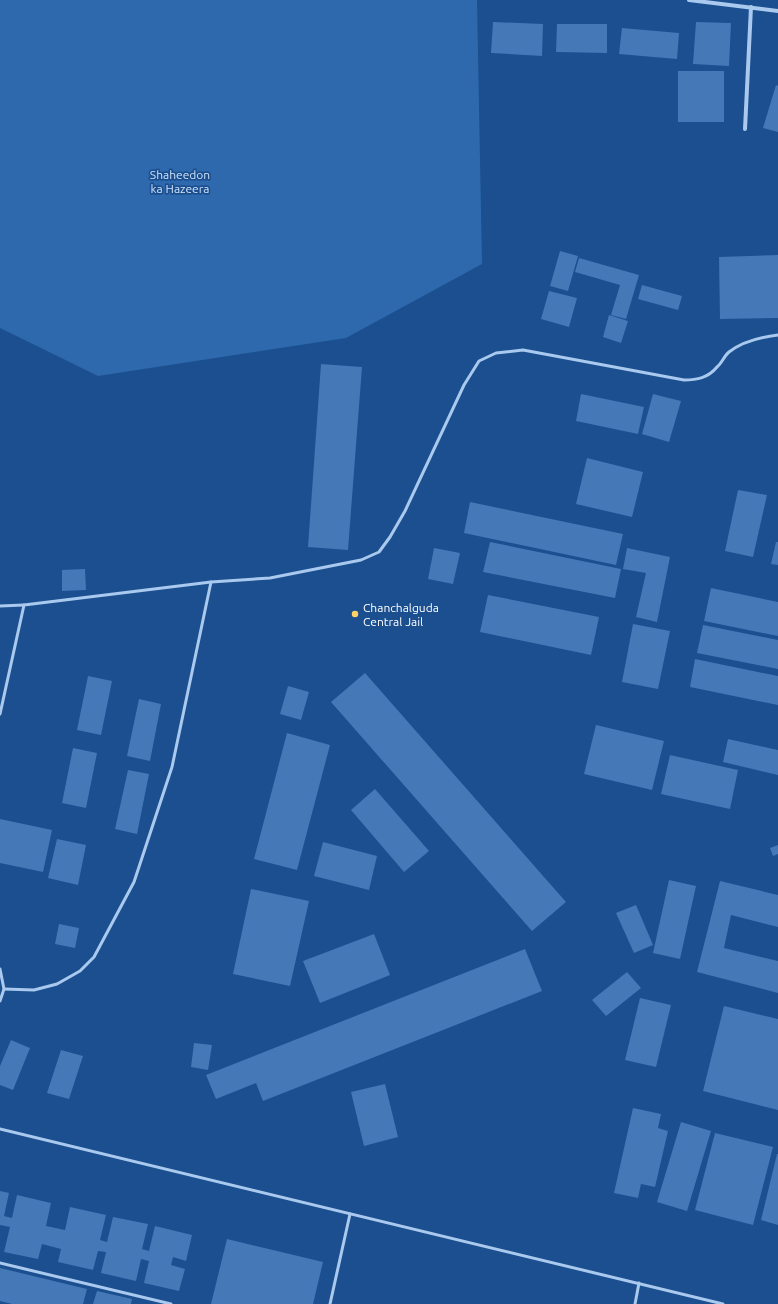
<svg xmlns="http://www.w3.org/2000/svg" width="778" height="1304" font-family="Ubuntu,sans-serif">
	<rect width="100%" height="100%" fill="#1b4f8f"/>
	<path fill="#2e69ad" d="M0,0h477l5,264 -136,74 -248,38 -98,-48z"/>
	<g fill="#4478b7">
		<path d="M493,22l50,2 -1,32 -51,-3z"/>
		<path d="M696,22l35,1 -2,43 -36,-2z"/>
		<path d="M557,24h50v29l-51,-1z"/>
		<path d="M622,28l57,5 -2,26 -58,-5z"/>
		<rect x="678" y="71" width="46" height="51"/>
		<path d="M776,85l2,1v46l-15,-4z"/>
		<path d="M560,251l18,5 -10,35 -18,-5z"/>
		<path d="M778,255v63l-58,1 -1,-62z"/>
		<path d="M579,258l60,17 -13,44 -15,-4 9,-30 -45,-13z"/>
		<path d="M642,285l40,11 -4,14 -40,-11z"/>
		<path d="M549,291l28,7 -8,29 -28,-8z"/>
		<path d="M609,315l19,6 -7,22 -18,-6z"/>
		<path d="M321,364l41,3 -14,183 -40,-3z"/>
		<path d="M581,394l63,13 -6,27 -62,-13z"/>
		<path d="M653,394l28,7 -12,41 -27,-8z"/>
		<path d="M587,458l56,14 -11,45 -56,-13z"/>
		<path d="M738,490l29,5 -14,62 -28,-6z"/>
		<path d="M470,502l153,32 -7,31 -152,-32z"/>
		<path d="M490,542l131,27 -6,29 -132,-26z"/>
		<path d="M776,542h2v23l-7,-1z"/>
		<path d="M434,548l26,5 -7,31 -25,-5z"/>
		<path d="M627,548l43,9 -13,65 -21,-5 10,-44 -23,-4z"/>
		<path d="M85,569l1,21 -24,1v-21z"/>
		<path d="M711,588l67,14v34l-74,-15z"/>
		<path d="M488,595l111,22 -8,38 -111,-23z"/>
		<path d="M633,624l37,7 -12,58 -36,-7z"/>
		<path d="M703,625l75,15v29l-81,-16z"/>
		<path d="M695,659l83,17v29l-88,-18z"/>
		<path d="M365,673l201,229 -34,29 -201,-229z"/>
		<path d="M88,676l24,5 -11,54 -24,-5z"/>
		<path d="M288,686l21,6 -8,28 -21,-6z"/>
		<path d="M139,699l22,5 -11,57 -23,-5z"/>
		<path d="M596,725l68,16 -12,49 -68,-16z"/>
		<path d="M287,733l43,12 -33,125 -43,-11z"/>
		<path d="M728,739l50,11v25l-55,-13z"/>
		<path d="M73,748l24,5 -11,55 -24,-5z"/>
		<path d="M670,755l68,15 -8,39 -69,-15z"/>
		<path d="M128,770l21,4 -12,60 -22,-5z"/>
		<path d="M375,789l54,62 -25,21 -53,-62z"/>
		<path d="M0,819l52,11 -9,42 -43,-9z"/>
		<path d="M57,839l29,6 -8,40 -30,-7z"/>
		<path d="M323,842l54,14 -8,34 -55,-14z"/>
		<path d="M778,845v9l-5,2 -3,-8z"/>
		<path d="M669,880l27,6 -16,73 -27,-6z"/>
		<path d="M720,881l58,14v32l-47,-12 -7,33 54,13v32l-81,-21z"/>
		<path d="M251,889l58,12 -19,85 -57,-12z"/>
		<path d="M636,905l17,40 -19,8 -18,-40z"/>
		<path d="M59,924l20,4 -4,20 -20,-4z"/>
		<path d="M374,934l16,41 -70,28 -17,-42z"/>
		<path d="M525,949l17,42 -279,110 -7,-18 -40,16 -10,-24z"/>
		<path d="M627,972l14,16 -35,28 -14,-16z"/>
		<path d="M640,998l31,7 -15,62 -31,-7z"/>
		<path d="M724,1006l54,13v91l-75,-19z"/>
		<path d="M11,1040l19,8 -17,42 -13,-5v-19z"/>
		<path d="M194,1043l18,2 -4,25 -17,-3z"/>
		<path d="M61,1050l22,6 -14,43 -22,-6z"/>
		<path d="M385,1084l13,53 -34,9 -13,-54z"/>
		<path d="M633,1108l28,6 -3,14 10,3 -13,56 -14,-3 -3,14 -24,-5z"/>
		<path d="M681,1122l30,9 -24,80 -30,-9z"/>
		<path d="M715,1133l58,14 -20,78 -58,-15z"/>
		<path d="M777,1154h1v71l-17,-5z"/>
		<path d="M0,1191l9,2 -5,23 8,2 5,-23 34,8 -5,23 19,4 5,-23 36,8 -6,25 7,2 6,-25 35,7 -6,25 7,2 6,-25 37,9 -6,26 -13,-4 -2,8 14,4 -6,22 -35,-8 5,-22 -8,-2 -5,22 -35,-8 5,-21 -8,-1 -5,19 -35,-8 3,-13 -19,-5 -4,15 -34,-7 6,-25 -10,-2z"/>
		<path d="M227,1239l96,23 -10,42h-102z"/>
		<path d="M0,1268l87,21 -4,15h-71l-12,-3z"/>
		<path d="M97,1291l35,8 -1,5h-38z"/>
	</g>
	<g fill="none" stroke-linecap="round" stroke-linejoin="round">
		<g stroke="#a9c9ee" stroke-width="3">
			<path d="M0,606l24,-1"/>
			<path d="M0,714l24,-109 187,-23 59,-4 91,-18 18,-8 11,-15 15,-26 59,-126 15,-24 17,-8 27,-3 161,30c13,0 24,-2 33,-13 5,-4 7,-11 12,-15 14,-11 32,-15 49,-17"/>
			<path d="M0,969l4,20 -4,12"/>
			<path d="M4,989l30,1 23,-6 23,-13 14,-14 40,-75 38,-115 39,-185"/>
			<path d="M0,1129l723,175"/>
			<path d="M0,1263l171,41"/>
			<path d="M330,1304l20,-90"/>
			<path d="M635,1304l4,-21"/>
		</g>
		<g stroke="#a9c9ee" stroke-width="4">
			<path d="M689,0l89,11"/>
			<path d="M745,129l6,-122"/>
		</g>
	</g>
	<circle fill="#ffd166" stroke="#1b4f8f" stroke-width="1.5" cx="355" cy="614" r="4"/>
	<g text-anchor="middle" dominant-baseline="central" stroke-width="3.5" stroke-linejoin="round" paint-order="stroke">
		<g font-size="12" fill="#cfe3fa" stroke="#1b4f8f">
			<text x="180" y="174">Shaheedon<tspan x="180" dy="14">ka Hazeera</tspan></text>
		</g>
		<g font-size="12" fill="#fff" stroke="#1b4f8f" text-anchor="start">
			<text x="363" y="607">Chanchalguda<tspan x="363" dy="14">Central Jail</tspan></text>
		</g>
	</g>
</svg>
